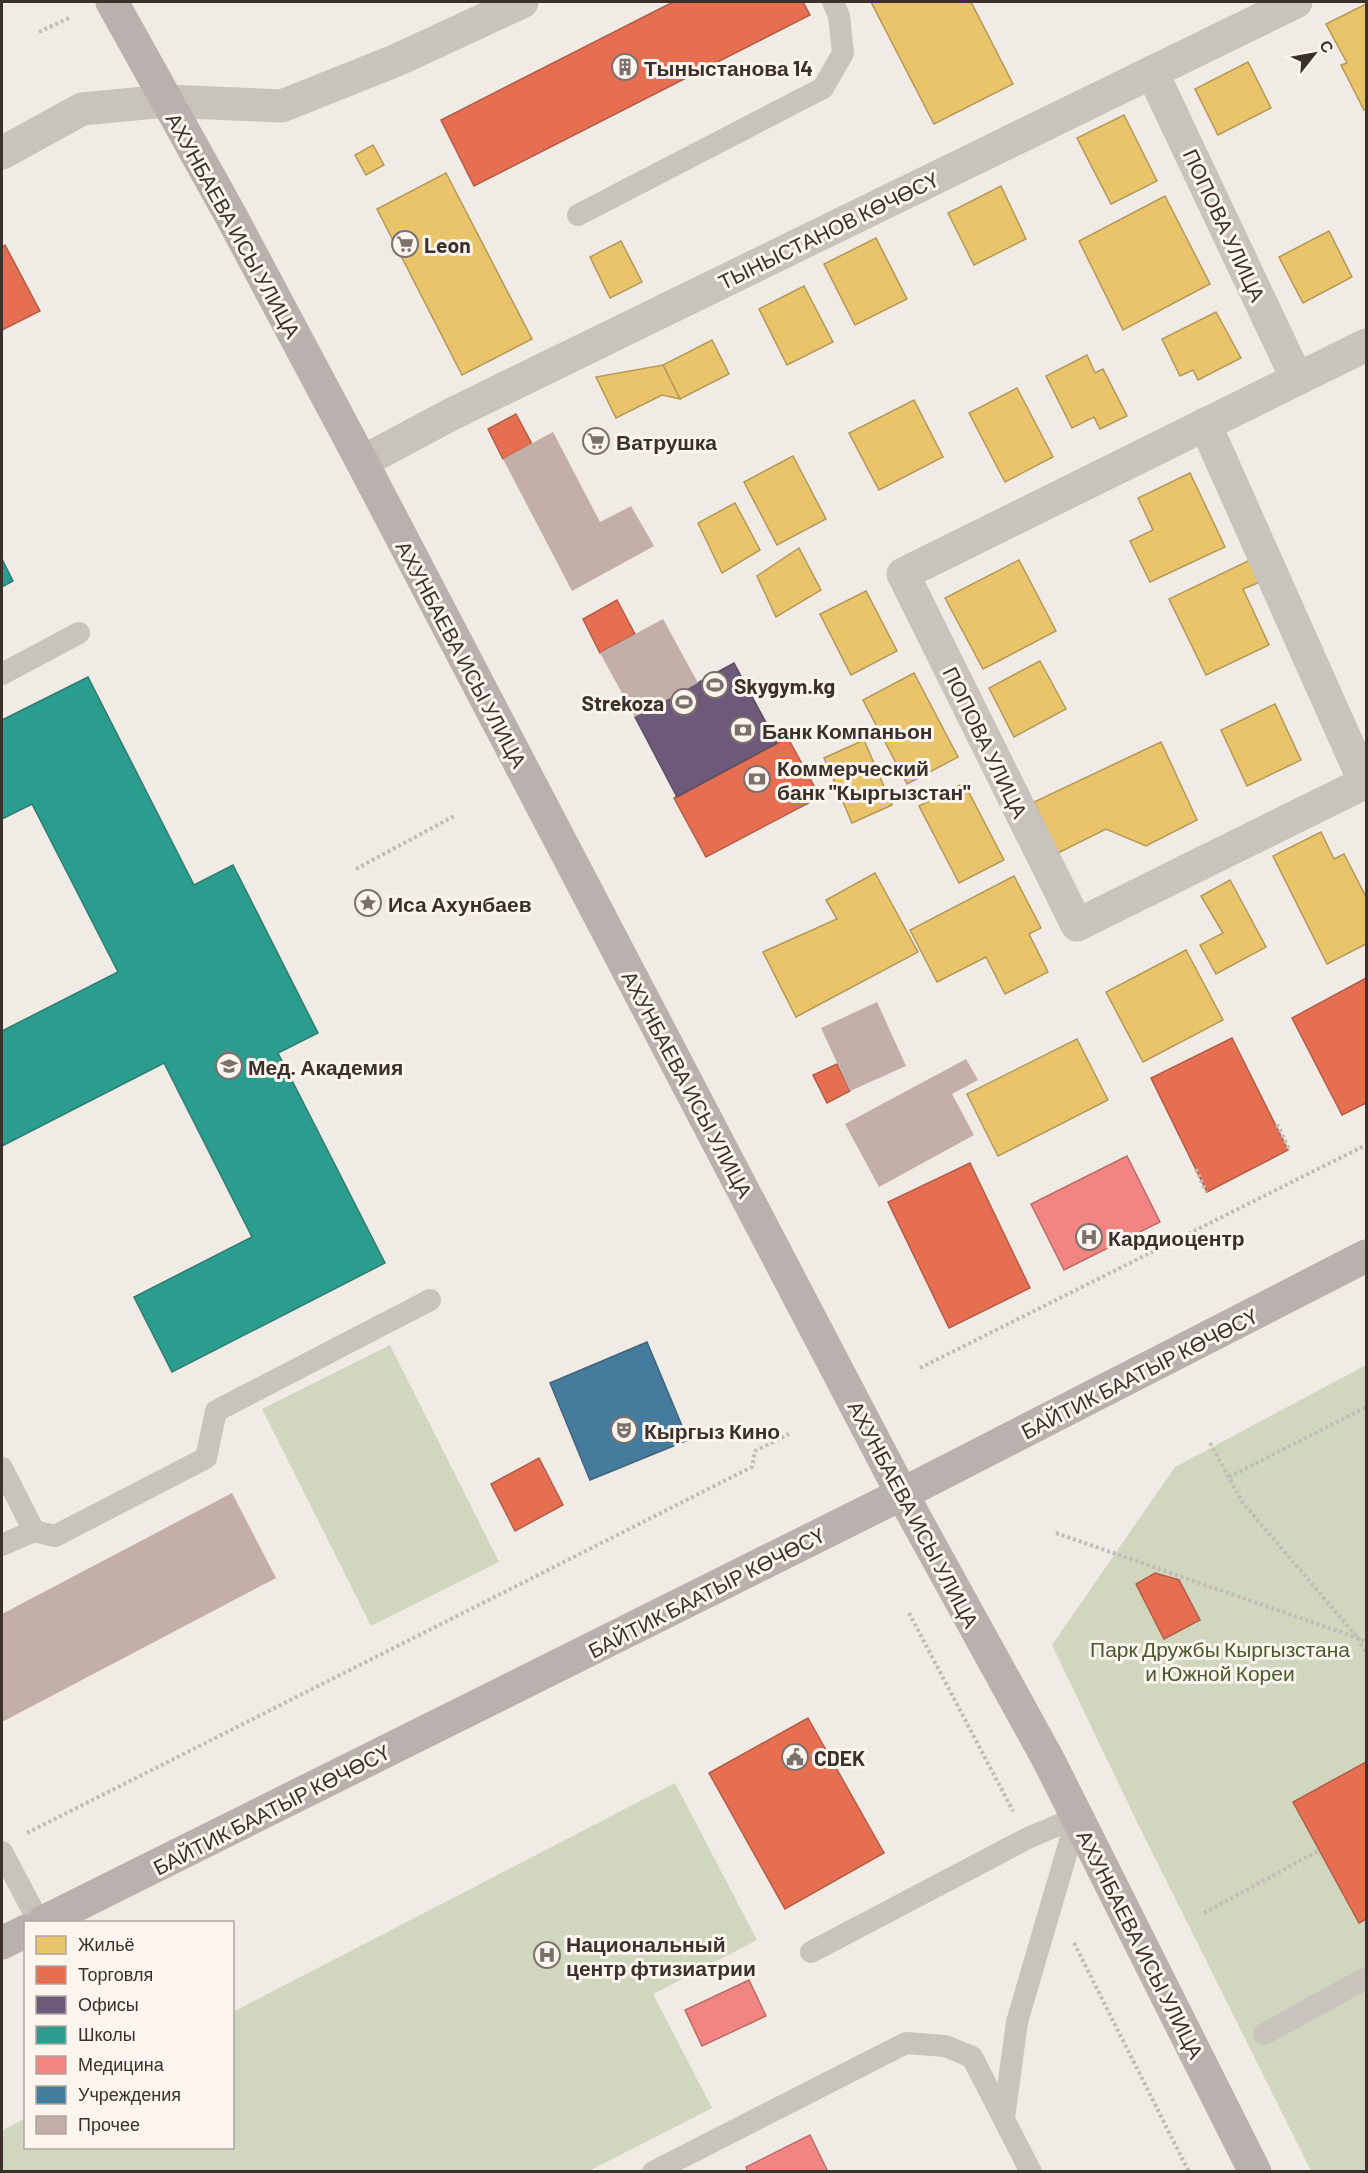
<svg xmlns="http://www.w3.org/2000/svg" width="1368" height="2173" font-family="Barlow,sans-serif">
	<rect width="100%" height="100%" fill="#f0ebe5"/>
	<g fill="#d1d6bf">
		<path d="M390,1345l109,217 -128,64 -109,-217z"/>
		<path d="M1366,1365v806h-55l-173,-347 -86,-179 123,-178z"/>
		<path d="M675,1783l82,157 -104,54 59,114 -123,63h-587v-40l23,-13 1,30h206l1,-136z"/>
	</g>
	<g fill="#e9c46a" stroke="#b59857" stroke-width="1.5">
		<path d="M871,2h100l42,82 -79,40z"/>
		<path d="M1366,4v105l-2,1 -23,-45 6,-2 -21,-39z"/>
		<path d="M1248,62l23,46 -53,27 -23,-46z"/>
		<path d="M1124,115l33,66 -46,23 -34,-66z"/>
		<path d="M373,145l11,20 -18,10 -11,-20z"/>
		<path d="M446,173l86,166 -70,36 -85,-166z"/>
		<path d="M1001,186l25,53 -52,26 -26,-52z"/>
		<path d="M1165,196l45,88 -87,46 -44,-89z"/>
		<path d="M1329,231l23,46 -49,26 -24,-46z"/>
		<path d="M876,238l31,61 -52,26 -31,-61z"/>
		<path d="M621,241l21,41 -32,16 -20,-41z"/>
		<path d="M804,286l29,56 -46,23 -28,-56z"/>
		<path d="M1216,312l25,46 -43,22 -5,-10 -13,6 -18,-37z"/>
		<path d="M712,340l17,34 -49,25 -17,-34z"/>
		<path d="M1087,355l8,18 8,-4 24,47 -27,13 -6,-12 -22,11 -26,-52z"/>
		<path d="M663,365l17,34 -18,-4 -46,23 -20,-41z"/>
		<path d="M1017,388l36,69 -48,25 -36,-69z"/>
		<path d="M914,400l29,57 -64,33 -30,-57z"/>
		<path d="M793,456l33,63 -49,26 -33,-63z"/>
		<path d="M1190,473l35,74 -75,35 -20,-41 23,-11 -15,-32z"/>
		<path d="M735,503l25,47 -38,23 -24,-50z"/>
		<path d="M799,548l22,42 -45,27 -19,-41z"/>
		<path d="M1019,560l37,71 -73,38 -38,-71z"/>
		<path d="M1250,560l10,22 -17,7 26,56 -63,30 -37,-76z"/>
		<path d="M866,591l31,60 -46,24 -31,-61z"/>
		<path d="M1040,661l26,48 -52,28 -25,-49z"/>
		<path d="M914,673l44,84 -51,27 -44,-84z"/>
		<path d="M1275,704l26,56 -54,26 -26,-56z"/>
		<path d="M864,740l28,65 -40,18 -28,-65z"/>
		<path d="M1161,742l36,78 -51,26 -40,-17 -48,24 -24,-51z"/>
		<path d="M964,783l40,77 -45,23 -40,-77z"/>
		<path d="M1321,832l13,27 10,-5 22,43v47l-39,20 -54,-108z"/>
		<path d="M875,873l43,79 -122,65 -33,-65 74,-33 -11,-19z"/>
		<path d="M1014,876l27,52 -12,6 19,38 -43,22 -19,-37 -49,25 -27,-52z"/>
		<path d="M1230,880l36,67 -50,27 -16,-29 23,-12 -22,-37z"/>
		<path d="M1186,950l37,70 -80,42 -37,-70z"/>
		<path d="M1077,1039l31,61 -110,56 -31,-62z"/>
	</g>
	<g fill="#e76f51" stroke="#b35c46" stroke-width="1.5">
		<path d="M673,2h130l7,13 -336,171 -33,-66z"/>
		<path d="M5,245l35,66 -38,19v-83z"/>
		<path d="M516,414l16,30 -29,15 -15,-30z"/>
		<path d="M617,600l18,34 -35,19 -17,-34z"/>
		<path d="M788,738l32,59 -114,60 -32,-59z"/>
		<path d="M1366,978v125l-24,12 -50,-97z"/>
		<path d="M1232,1038l56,112 -81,42 -56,-114z"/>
		<path d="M837,1064l13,27 -23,12 -14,-28z"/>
		<path d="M970,1163l60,125 -81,40 -61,-126z"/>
		<path d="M539,1458l24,47 -48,26 -24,-47z"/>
		<path d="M1155,1573l24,7 21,40 -36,19 -28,-55z"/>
		<path d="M808,1718l76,135 -99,56 -76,-136z"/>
		<path d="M1366,1762v157l-7,4 -66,-121z"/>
	</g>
	<path fill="#6d597a" stroke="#5e4d62" stroke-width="1.5" d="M734,663l43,80 -100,54 -42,-80z"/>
	<g fill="#2a9d8f" stroke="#2f7c71" stroke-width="1.5">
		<path d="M2,559l11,22 -11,6z"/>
		<path d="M88,677l106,208 39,-20 85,168 -40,20 107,210 -213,109 -38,-75 118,-60 -88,-174 -162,83v-115l116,-59 -86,-168 -30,15v-99z"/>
	</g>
	<g fill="#f28482" stroke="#bb6b68" stroke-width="1.5">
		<path d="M1127,1156l33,66 -96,48 -33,-66z"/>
		<path d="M749,1980l17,36 -64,30 -17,-36z"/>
		<path d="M810,2135l18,37h-80l-2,-5z"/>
	</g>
	<path fill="#457b9d" stroke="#42647b" stroke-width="1.5" d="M647,1342l41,98 -98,40 -40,-97z"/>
	<g fill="#c3afa7">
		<path d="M553,432l47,90 31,-16 23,40 -82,45 -69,-132z"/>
		<path d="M663,619l35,64 -63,34 -35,-64z"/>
		<path d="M877,1002l29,64 -56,25 -29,-63z"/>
		<path d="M966,1059l12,21 -26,14 22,41 -95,52 -34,-63z"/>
		<path d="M232,1493l44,85 -274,144v-108z"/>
	</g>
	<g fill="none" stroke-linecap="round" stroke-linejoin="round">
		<g stroke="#c2bbb6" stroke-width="4" stroke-dasharray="3 3" stroke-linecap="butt">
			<path d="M39,32l32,-15"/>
			<path d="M356,869l100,-54"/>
			<path d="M1276,1127l2,-1 11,23"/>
			<path d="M1196,1169l10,23"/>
			<path d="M920,1368l446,-223"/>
			<path d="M1210,1443l33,60 115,135 8,16"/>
			<path d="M1229,1477l137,-70"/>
			<path d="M1056,1533l310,108"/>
			<path d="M909,1613l104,198"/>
			<path d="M27,1833l725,-366 3,-16 34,-17"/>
			<path d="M1204,1913l116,-63"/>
			<path d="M1074,1943l115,229"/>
		</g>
		<g stroke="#c9c3be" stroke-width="22">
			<path d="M578,215l245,-127 20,-35 -4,-37 -6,-14"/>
			<path d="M2,674l77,-41"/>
			<path d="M2,1468l32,63 -32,14"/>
			<path d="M34,1531l21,5 151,-78 10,-47 214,-111"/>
			<path d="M2,1852l37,70"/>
			<path d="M811,1952l217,-114 49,-21 -60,205 -13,96"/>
			<path d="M1264,2034l102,-56"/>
			<path d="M653,2172l253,-129 39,3 27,11 59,115"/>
		</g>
		<g stroke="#c9c3be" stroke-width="33">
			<path d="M1152,72l145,307"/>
			<path d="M2,153l80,-44 84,-8 116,5 115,-46 125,-58"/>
			<path d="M1366,345l-463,229 174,351 289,-143"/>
			<path d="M1205,424l160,359"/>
			<path d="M362,462l88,-47 846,-413"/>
		</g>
		<g stroke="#b8b1ad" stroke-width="33">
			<path d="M112,2l119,214 131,246 540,1032 147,267 206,411"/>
			<path d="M43,1922l859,-428 464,-238"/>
			<path d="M2,1943l24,-12"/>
		</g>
	</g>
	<defs>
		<symbol id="building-ring" viewBox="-11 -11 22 22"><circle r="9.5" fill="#fbf5ee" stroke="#7a716c" stroke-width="1.5"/><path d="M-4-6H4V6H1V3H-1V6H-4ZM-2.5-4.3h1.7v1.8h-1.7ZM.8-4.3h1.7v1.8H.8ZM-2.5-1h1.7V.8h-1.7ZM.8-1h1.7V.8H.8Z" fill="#7a716c"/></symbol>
		<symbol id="supermarket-ring" viewBox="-11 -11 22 22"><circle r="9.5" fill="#fbf5ee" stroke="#7a716c" stroke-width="1.5"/><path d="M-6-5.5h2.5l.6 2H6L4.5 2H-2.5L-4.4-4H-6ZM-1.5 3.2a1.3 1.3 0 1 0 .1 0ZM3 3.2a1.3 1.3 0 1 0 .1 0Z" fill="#7a716c"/></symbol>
		<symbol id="stadium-ring" viewBox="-11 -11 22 22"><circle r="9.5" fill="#fbf5ee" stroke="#7a716c" stroke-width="1.5"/><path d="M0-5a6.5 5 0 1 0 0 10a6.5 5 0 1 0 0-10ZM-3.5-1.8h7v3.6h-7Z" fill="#7a716c"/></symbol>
		<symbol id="bank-ring" viewBox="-11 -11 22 22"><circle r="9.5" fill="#fbf5ee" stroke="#7a716c" stroke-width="1.5"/><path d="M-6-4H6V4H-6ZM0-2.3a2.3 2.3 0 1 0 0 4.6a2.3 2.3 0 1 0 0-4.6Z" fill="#7a716c"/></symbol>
		<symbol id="sight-ring" viewBox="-11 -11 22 22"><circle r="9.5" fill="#fbf5ee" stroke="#7a716c" stroke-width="1.5"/><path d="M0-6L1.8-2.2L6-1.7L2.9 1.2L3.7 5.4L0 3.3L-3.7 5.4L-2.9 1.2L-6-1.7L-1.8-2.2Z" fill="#7a716c"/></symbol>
		<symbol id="university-ring" viewBox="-11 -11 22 22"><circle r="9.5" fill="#fbf5ee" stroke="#7a716c" stroke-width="1.5"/><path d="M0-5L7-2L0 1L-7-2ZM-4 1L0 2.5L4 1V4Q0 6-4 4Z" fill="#7a716c"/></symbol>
		<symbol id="hospital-ring" viewBox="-11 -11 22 22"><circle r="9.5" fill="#fbf5ee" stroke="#7a716c" stroke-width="1.5"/><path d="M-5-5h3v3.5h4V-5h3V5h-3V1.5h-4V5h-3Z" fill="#7a716c"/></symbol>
		<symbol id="theatre-ring" viewBox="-11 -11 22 22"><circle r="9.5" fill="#fbf5ee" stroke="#7a716c" stroke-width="1.5"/><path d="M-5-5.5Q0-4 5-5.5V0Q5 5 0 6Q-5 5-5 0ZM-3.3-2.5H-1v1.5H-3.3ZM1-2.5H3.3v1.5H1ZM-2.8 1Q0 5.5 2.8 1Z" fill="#7a716c"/></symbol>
		<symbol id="civic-ring" viewBox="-11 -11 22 22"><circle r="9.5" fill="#fbf5ee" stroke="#7a716c" stroke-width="1.5"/><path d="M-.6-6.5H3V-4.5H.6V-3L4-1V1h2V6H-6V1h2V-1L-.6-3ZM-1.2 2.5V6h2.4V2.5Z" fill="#7a716c"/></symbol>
	</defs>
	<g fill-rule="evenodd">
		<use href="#building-ring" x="610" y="52" width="30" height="30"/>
		<use href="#supermarket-ring" x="390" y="229" width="30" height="30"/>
		<use href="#supermarket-ring" x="581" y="426" width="30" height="30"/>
		<use href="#stadium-ring" x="700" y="670" width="30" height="30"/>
		<use href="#stadium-ring" x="669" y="687" width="30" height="30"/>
		<use href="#bank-ring" x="728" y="715" width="30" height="30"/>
		<use href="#bank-ring" x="742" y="764" width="30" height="30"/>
		<use href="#sight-ring" x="353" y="888" width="30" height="30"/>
		<use href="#university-ring" x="214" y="1051" width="30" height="30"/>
		<use href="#hospital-ring" x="1074" y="1222" width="30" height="30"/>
		<use href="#theatre-ring" x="609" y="1415" width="30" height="30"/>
		<use href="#civic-ring" x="780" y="1742" width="30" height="30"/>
		<use href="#hospital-ring" x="532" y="1940" width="30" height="30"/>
	</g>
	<g text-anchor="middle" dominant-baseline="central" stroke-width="6" stroke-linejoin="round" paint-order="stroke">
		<g font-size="21" font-weight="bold" fill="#3b302b" stroke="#fbf5ee" text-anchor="start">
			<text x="644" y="67">Тыныстанова 14</text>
			<text x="424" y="244">Leon</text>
			<text x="616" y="441">Ватрушка</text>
			<text x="734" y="685">Skygym.kg</text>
			<text x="664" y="702" text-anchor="end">Strekoza</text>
			<text x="762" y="730">Банк Компаньон</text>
			<text x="777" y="767">Коммерческий<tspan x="777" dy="24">банк "Кыргызстан"</tspan></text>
			<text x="388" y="903">Иса Ахунбаев</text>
			<text x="248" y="1066">Мед. Академия</text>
			<text x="1108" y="1237">Кардиоцентр</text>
			<text x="644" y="1430">Кыргыз Кино</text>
			<text x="814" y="1757">CDEK</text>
			<text x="566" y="1943">Национальный<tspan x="566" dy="24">центр фтизиатрии</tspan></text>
		</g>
		<g font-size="21" fill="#3b302b" stroke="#fbf5ee">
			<text transform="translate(234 225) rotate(61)">АХУНБАЕВА ИСЫ УЛИЦА</text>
			<text transform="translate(1225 225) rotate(65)">ПОПОВА УЛИЦА</text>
			<text transform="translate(828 230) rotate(-26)">ТЫНЫСТАНОВ КӨЧӨСҮ</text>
			<text transform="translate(462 654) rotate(62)">АХУНБАЕВА ИСЫ УЛИЦА</text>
			<text transform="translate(986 742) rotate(64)">ПОПОВА УЛИЦА</text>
			<text transform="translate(688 1084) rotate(62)">АХУНБАЕВА ИСЫ УЛИЦА</text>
			<text transform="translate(1139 1373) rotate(-27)">БАЙТИК БААТЫР КӨЧӨСҮ</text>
			<text transform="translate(914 1514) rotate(62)">АХУНБАЕВА ИСЫ УЛИЦА</text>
			<text transform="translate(706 1592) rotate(-27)">БАЙТИК БААТЫР КӨЧӨСҮ</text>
			<text transform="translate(271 1809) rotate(-27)">БАЙТИК БААТЫР КӨЧӨСҮ</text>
			<text transform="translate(1141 1944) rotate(63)">АХУНБАЕВА ИСЫ УЛИЦА</text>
		</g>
		<g font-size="21" fill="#4a5a2e" stroke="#fbf5ee">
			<text x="1220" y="1648">Парк Дружбы Кыргызстана<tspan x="1220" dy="24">и Южной Кореи</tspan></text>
		</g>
	</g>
	<rect width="1368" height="2173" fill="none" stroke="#3b302b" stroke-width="6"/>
	<rect x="24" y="1921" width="210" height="228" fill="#fbf5ee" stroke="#aea6a0" stroke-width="1.5"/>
	<rect x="36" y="1936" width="30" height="18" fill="#e9c46a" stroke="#aea6a0" stroke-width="1.5"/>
	<text x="78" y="1951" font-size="18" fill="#3b302b">Жильё</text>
	<rect x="36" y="1966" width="30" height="18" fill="#e76f51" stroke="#aea6a0" stroke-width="1.5"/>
	<text x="78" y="1981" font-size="18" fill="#3b302b">Торговля</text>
	<rect x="36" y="1996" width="30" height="18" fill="#6d597a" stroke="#aea6a0" stroke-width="1.5"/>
	<text x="78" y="2011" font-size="18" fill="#3b302b">Офисы</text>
	<rect x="36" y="2026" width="30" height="18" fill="#2a9d8f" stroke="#aea6a0" stroke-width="1.5"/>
	<text x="78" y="2041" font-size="18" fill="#3b302b">Школы</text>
	<rect x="36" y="2056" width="30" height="18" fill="#f28482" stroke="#aea6a0" stroke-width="1.5"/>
	<text x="78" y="2071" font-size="18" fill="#3b302b">Медицина</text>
	<rect x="36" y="2086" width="30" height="18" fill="#457b9d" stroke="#aea6a0" stroke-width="1.5"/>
	<text x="78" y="2101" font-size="18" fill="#3b302b">Учреждения</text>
	<rect x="36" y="2116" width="30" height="18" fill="#c3afa7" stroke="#aea6a0" stroke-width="1.5"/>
	<text x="78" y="2131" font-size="18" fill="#3b302b">Прочее</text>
	<g transform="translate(1314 54) rotate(59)" stroke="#fbf5ee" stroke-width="4.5" paint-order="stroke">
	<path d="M0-4.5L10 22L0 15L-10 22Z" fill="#3b302b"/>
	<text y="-9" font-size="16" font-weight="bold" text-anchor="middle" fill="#3b302b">С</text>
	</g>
</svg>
